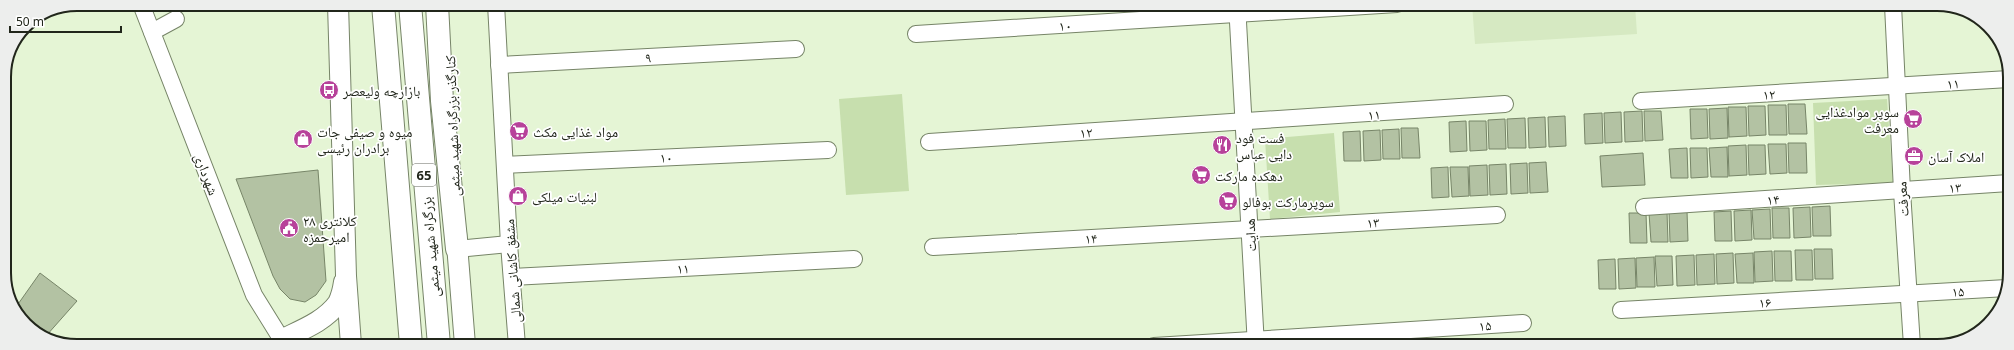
<svg xmlns="http://www.w3.org/2000/svg" width="2014" height="350" font-family="'Noto Sans','Noto Naskh Arabic',sans-serif">
	<rect width="100%" height="100%" fill="#e5f5d5"/>
	<path fill="#d6e9c2" d="M1472,4l163,1 2,29 -162,10z"/>
	<g fill="#c7dfae">
		<path d="M902,94l7,97 -63,4 -7,-96z"/>
		<path d="M1887,99l6,84 -77,2 -3,-82z"/>
		<path d="M1334,133l6,79 -70,7 -5,-80z"/>
	</g>
	<g fill="#b3c2a3" stroke="#778568">
		<path d="M1788,104h17l2,30h-18z"/>
		<path d="M1768,105h18l1,30h-18z"/>
		<path d="M1748,106h17l1,29 -17,1z"/>
		<path d="M1728,107h18l1,29 -18,1z"/>
		<path d="M1727,108l1,30 -18,1 -1,-30z"/>
		<path d="M1690,109h17l1,29 -17,1z"/>
		<path d="M1642,111l1,30 -18,1 -1,-30z"/>
		<path d="M1644,111h17l2,29 -18,1z"/>
		<path d="M1621,112l1,30 -17,1 -1,-30z"/>
		<path d="M1602,113l1,30 -18,1 -1,-30z"/>
		<path d="M1565,116l1,30 -17,1 -1,-30z"/>
		<path d="M1545,117l1,30 -17,1 -1,-30z"/>
		<path d="M1525,118l1,30h-18l-1,-29z"/>
		<path d="M1505,119l1,30h-17l-1,-29z"/>
		<path d="M1466,121l1,30 -17,1 -1,-30z"/>
		<path d="M1469,121h17l1,29 -17,1z"/>
		<path d="M1401,128h17l2,30h-18z"/>
		<path d="M1399,129l1,30h-17l-1,-29z"/>
		<path d="M1380,130l1,30 -17,1 -1,-30z"/>
		<path d="M1360,131l1,30h-17l-1,-29z"/>
		<path d="M1788,143h18l1,30h-18z"/>
		<path d="M1768,144h18l1,29 -17,1z"/>
		<path d="M1746,145l1,30 -18,1 -1,-30z"/>
		<path d="M1748,145h17l1,29 -17,1z"/>
		<path d="M1727,147l1,30h-17l-2,-29z"/>
		<path d="M1687,148l1,30h-17l-2,-29z"/>
		<path d="M1690,148h17l1,29 -17,1z"/>
		<path d="M1643,153l2,32 -43,2 -2,-31z"/>
		<path d="M1546,162l2,30 -18,1 -1,-30z"/>
		<path d="M1527,163l1,30 -17,1 -1,-30z"/>
		<path d="M1506,164l1,30 -17,1 -1,-30z"/>
		<path d="M1487,165l1,30 -18,1 -1,-30z"/>
		<path d="M1448,167l1,30 -17,1 -1,-30z"/>
		<path d="M1450,167h18l1,29 -17,1z"/>
		<path d="M318,170l8,111 -10,14 -11,7 -15,-3 -10,-10 -7,-13 -37,-97z"/>
		<path d="M1830,206l1,30h-18l-1,-29z"/>
		<path d="M1810,207l1,30 -17,1 -1,-30z"/>
		<path d="M1772,208h17l1,30h-17z"/>
		<path d="M1770,209l1,30h-17l-2,-29z"/>
		<path d="M1751,210l1,30 -17,1 -1,-30z"/>
		<path d="M1687,211l1,30 -18,1 -1,-30z"/>
		<path d="M1731,211l1,30h-17l-1,-29z"/>
		<path d="M1667,212l1,30h-17l-2,-29z"/>
		<path d="M1629,213h17l1,30h-17z"/>
		<path d="M1814,249h18l1,30h-18z"/>
		<path d="M1795,250h17l1,30h-17z"/>
		<path d="M1772,251l1,30 -18,1 -1,-30z"/>
		<path d="M1774,251h17l1,30h-17z"/>
		<path d="M1733,253l1,30 -17,1 -1,-30z"/>
		<path d="M1753,253l1,30h-17l-2,-29z"/>
		<path d="M1714,254l1,30 -18,1 -1,-30z"/>
		<path d="M1694,255l1,30 -18,1 -1,-30z"/>
		<path d="M1655,256h17l1,29 -16,1z"/>
		<path d="M1654,257l1,30h-18l-1,-29z"/>
		<path d="M1635,258l1,30 -17,1 -1,-30z"/>
		<path d="M1615,259l1,30h-17l-1,-29z"/>
		<path d="M40,273l37,28 -31,35 -17,-8 -13,-21z"/>
	</g>
	<g fill="none" stroke-linecap="round" stroke-linejoin="round">
		<defs>
			<g id="minor">
				<path d="M141,4l113,291 31,50"/>
				<path d="M496,4l13,240 8,102"/>
				<path d="M1237,4l19,342"/>
				<path d="M1893,5l9,186 10,155"/>
				<path d="M152,32l24,-13"/>
				<path d="M916,34l481,-30"/>
				<path d="M499,65l297,-16"/>
				<path d="M1641,101l368,-22"/>
				<path d="M929,142l576,-38"/>
				<path d="M505,165l323,-15"/>
				<path d="M1644,207l365,-24"/>
				<path d="M933,247l564,-32"/>
				<path d="M457,249l52,-5"/>
				<path d="M512,277l342,-18"/>
				<path d="M1621,310l386,-22"/>
				<path d="M1154,346l369,-23"/>
			</g>
			<g id="major">
				<path d="M338,4l8,272 5,69"/>
				<path d="M456,232l9,113"/>
				<path d="M281,340c20,-10 43,-18 57,-37 3,-6 5,-14 6,-21"/>
			</g>
			<g id="highway">
				<path d="M383,4l28,341"/>
				<path d="M410,4l29,341"/>
				<path d="M437,4l5,97 15,148"/>
			</g>
		</defs>
		<use href="#minor" stroke="#768467" stroke-width="18"/>
		<use href="#major" stroke="#768467" stroke-width="22"/>
		<use href="#highway" stroke="#768467" stroke-width="24"/>
		<use href="#minor" stroke="#fff" stroke-width="16"/>
		<use href="#major" stroke="#fff" stroke-width="20"/>
		<use href="#highway" stroke="#fff" stroke-width="22"/>
	</g>
	<defs>
		<symbol id="bus-disc" viewBox="-11 -11 22 22"><circle r="9.5" fill="#b7429a" stroke="#fff"/><path d="M-5-6H5V4H4V6H2V4H-2V6H-4V4H-5ZM-3.5-4V0h7V-4ZM-3.5 1.2v1.5H-2V1.2ZM2 1.2v1.5H3.5V1.2Z" fill="#fff"/></symbol>
		<symbol id="supermarket-disc" viewBox="-11 -11 22 22"><circle r="9.5" fill="#b7429a" stroke="#fff"/><path d="M-6-5.5h2.5l.6 2H6L4.5 2H-2.5L-4.4-4H-6ZM-1.5 3.2a1.3 1.3 0 1 0 .1 0ZM3 3.2a1.3 1.3 0 1 0 .1 0Z" fill="#fff"/></symbol>
		<symbol id="shop-disc" viewBox="-11 -11 22 22"><circle r="9.5" fill="#b7429a" stroke="#fff"/><path d="M-5-2.5h2.3a2.7 3.5 0 0 1 5.4 0H5L5.5 6h-11ZM-1.5-2.5h3a1.5 2.3 0 0 0-3 0Z" fill="#fff"/></symbol>
		<symbol id="restaurant-disc" viewBox="-11 -11 22 22"><circle r="9.5" fill="#b7429a" stroke="#fff"/><path d="M-5-6h1v4h1v-4h1v4h1v-4h1v5L-1.5 .5V6h-2V.5L-5-1ZM5-6V6H3V1.5H1.5Q1.5-4 5-6Z" fill="#fff"/></symbol>
		<symbol id="office-disc" viewBox="-11 -11 22 22"><circle r="9.5" fill="#b7429a" stroke="#fff"/><path d="M-6-3h4V-5.5h4V-3h4V5H-6ZM-1-4.5V-3h2v-1.5ZM-6 0V1H6V0Z" fill="#fff"/></symbol>
		<symbol id="civic-disc" viewBox="-11 -11 22 22"><circle r="9.5" fill="#b7429a" stroke="#fff"/><path d="M-.6-6.5H3V-4.5H.6V-3L4-1V1h2V6H-6V1h2V-1L-.6-3ZM-1.2 2.5V6h2.4V2.5Z" fill="#fff"/></symbol>
	</defs>
	<g fill-rule="evenodd">
		<use href="#bus-disc" x="318" y="79" width="22" height="22"/>
		<use href="#supermarket-disc" x="1902" y="108" width="22" height="22"/>
		<use href="#supermarket-disc" x="508" y="120" width="22" height="22"/>
		<use href="#shop-disc" x="292" y="128" width="22" height="22"/>
		<use href="#restaurant-disc" x="1211" y="134" width="22" height="22"/>
		<use href="#office-disc" x="1903" y="145" width="22" height="22"/>
		<use href="#supermarket-disc" x="1190" y="164" width="22" height="22"/>
		<use href="#shop-disc" x="507" y="185" width="22" height="22"/>
		<use href="#supermarket-disc" x="1217" y="190" width="22" height="22"/>
		<use href="#civic-disc" x="278" y="217" width="22" height="22"/>
	</g>
	<g text-anchor="middle" dominant-baseline="central" stroke-width="3.5" stroke-linejoin="round" paint-order="stroke">
		<rect fill="#fff" stroke="#64675f" stroke-width="1" x="412" y="164" width="24" height="22" rx="3"/>
		<g font-size="13" font-weight="bold" fill="#21261b">
			<text x="424" y="175">65</text>
		</g>
		<g font-size="14" fill="#21261b" stroke="#fff">
			<text transform="translate(1065 25) rotate(-4)">۱۰</text>
			<text transform="translate(648 57) rotate(-3)">۹</text>
			<text transform="translate(1953 83) rotate(-4)">۱۱</text>
			<text transform="translate(1769 94) rotate(-3)">۱۲</text>
			<text transform="translate(1374 114) rotate(-4)">۱۱</text>
			<text transform="translate(452 126) rotate(-92)">کنارگذر بزرگراه شهید میثمی</text>
			<text transform="translate(1086 132) rotate(-4)">۱۲</text>
			<text transform="translate(666 157) rotate(-3)">۱۰</text>
			<text transform="translate(207 174) rotate(69)">شهرداری</text>
			<text transform="translate(1955 187) rotate(-4)">۱۳</text>
			<text transform="translate(1773 199) rotate(-4)">۱۴</text>
			<text transform="translate(1902 199) rotate(-94)">معرفت</text>
			<text transform="translate(1373 222) rotate(-4)">۱۳</text>
			<text transform="translate(1250 235) rotate(-93)">هدایت</text>
			<text transform="translate(1091 238) rotate(-3)">۱۴</text>
			<text transform="translate(430 247) rotate(-95)">بزرگراه شهید میثمی</text>
			<text transform="translate(683 268) rotate(-3)">۱۱</text>
			<text transform="translate(512 271) rotate(-94)">مشفق کاشانی شمالی</text>
			<text transform="translate(1958 291) rotate(-3)">۱۵</text>
			<text transform="translate(1765 302) rotate(-3)">۱۶</text>
			<text transform="translate(1485 325) rotate(-4)">۱۵</text>
		</g>
		<g font-size="14" fill="#21261b" stroke="#fff" text-anchor="start">
			<text x="343" y="90">بازارچه ولیعصر</text>
			<text x="1899" y="111" text-anchor="end">سوپر موادغذایی<tspan x="1899" dy="16">معرفت</tspan></text>
			<text x="317" y="131">میوه و صیفی جات<tspan x="317" dy="16">برادران رئیسی</tspan></text>
			<text x="533" y="131">مواد غذایی مکث</text>
			<text x="1236" y="137">فست فود<tspan x="1236" dy="16">دایی عباس</tspan></text>
			<text x="1928" y="156">املاک آسان</text>
			<text x="1215" y="175">دهکده مارکت</text>
			<text x="532" y="196">لبنیات میلکی</text>
			<text x="1242" y="201">سوپرمارکت بوفالو</text>
			<text x="303" y="220">کلانتری ۲۸<tspan x="303" dy="16">امیرحمزه</tspan></text>
		</g>
	</g>
	<path d="M0 0H2014V350H0ZM77 11H1937A66 66 0 0 1 2003 77V273A66 66 0 0 1 1937 339H77A66 66 0 0 1 11 273V77A66 66 0 0 1 77 11Z" fill="#edeeed" fill-rule="evenodd"/>
	<path fill="none" stroke="#21261b" stroke-width="2" d="M77 11H1937A66 66 0 0 1 2003 77V273A66 66 0 0 1 1937 339H77A66 66 0 0 1 11 273V77A66 66 0 0 1 77 11Z"/>
	<path d="M10 26v6h111v-6" fill="none" stroke="#21261b" stroke-width="2"/>
	<text x="16" y="26" font-size="12" fill="#21261b" stroke="#ffffff" stroke-width="3" paint-order="stroke">50 m</text>
</svg>
